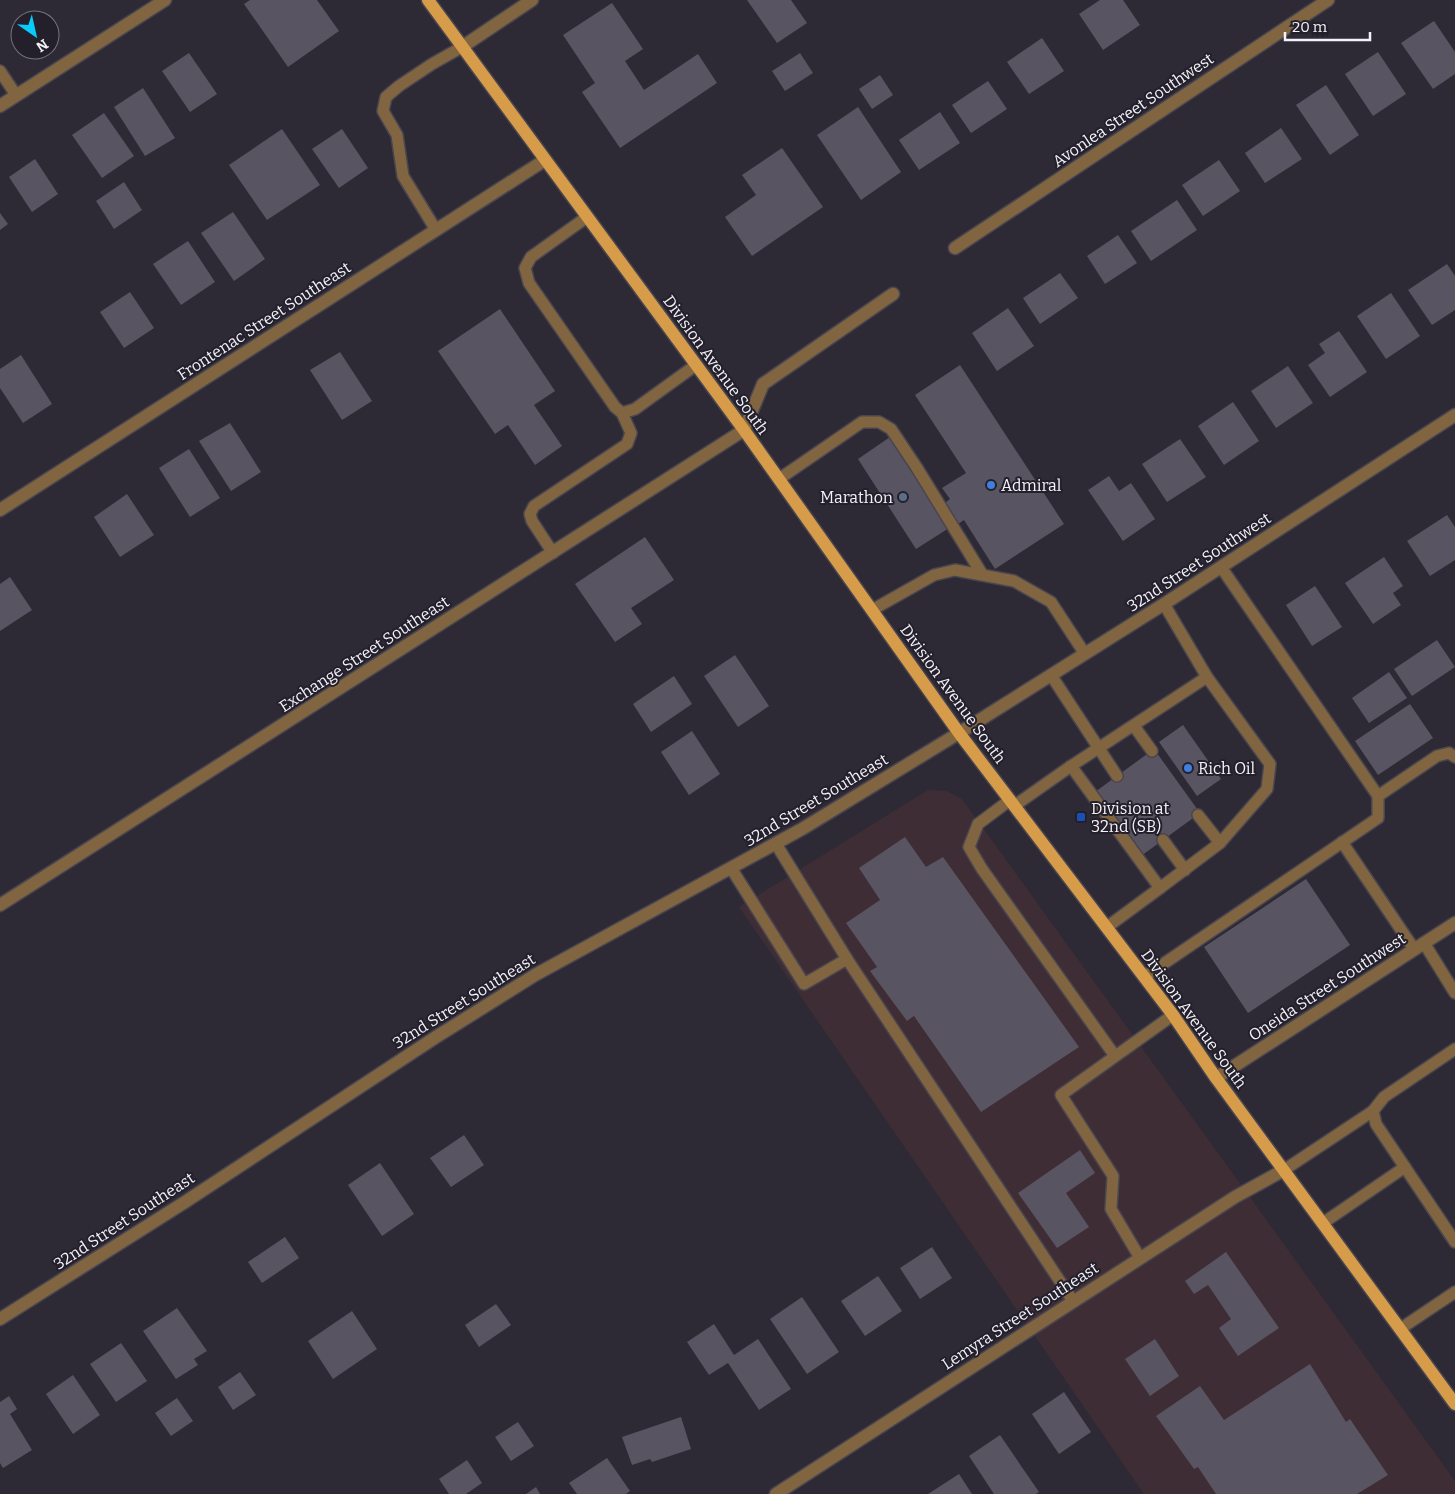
<svg xmlns="http://www.w3.org/2000/svg" width="1455" height="1494" font-family="Bitter,serif">
	<rect width="100%" height="100%" fill="#2d2a35"/>
	<path fill="#3f2d35" d="M928,790l18,1 16,8 493,682v13h-311l-405,-587z"/>
	<g fill="#585461">
		<path d="M250,0h67l22,31 -51,36 -44,-63z"/>
		<path d="M747,0h44l16,23 -30,20z"/>
		<path d="M1100,0h23l17,25 -37,25 -24,-36z"/>
		<path d="M612,3l31,46 -18,12 19,29 54,-36 19,29 -97,65 -38,-56 13,-9 -32,-48z"/>
		<path d="M1434,21l21,31v22l-22,15 -32,-46z"/>
		<path d="M1042,38l22,33 -35,23 -22,-32z"/>
		<path d="M1378,52l28,42 -33,22 -28,-42z"/>
		<path d="M189,53l28,41 -27,18 -28,-41z"/>
		<path d="M800,53l13,20 -28,18 -13,-20z"/>
		<path d="M880,75l13,20 -21,14 -13,-20z"/>
		<path d="M988,81l19,28 -36,24 -19,-28z"/>
		<path d="M1326,85l33,50 -29,20 -34,-50z"/>
		<path d="M143,88l32,50 -30,18 -31,-49z"/>
		<path d="M858,107l43,65 -40,28 -44,-65z"/>
		<path d="M940,112l20,31 -41,27 -20,-30z"/>
		<path d="M104,113l30,43 -32,22 -30,-43z"/>
		<path d="M1281,128l21,31 -37,24 -20,-30z"/>
		<path d="M282,129l38,56 -53,35 -38,-55z"/>
		<path d="M342,129l26,39 -29,20 -27,-39z"/>
		<path d="M782,148l41,59 -71,49 -27,-39 31,-22 -14,-20z"/>
		<path d="M35,159l23,35 -26,18 -23,-35z"/>
		<path d="M1219,160l21,31 -37,25 -21,-31z"/>
		<path d="M124,182l18,28 -28,19 -18,-28z"/>
		<path d="M1177,200l20,30 -46,31 -20,-30z"/>
		<path d="M233,212l32,47 -31,22 -33,-48z"/>
		<path d="M0,213l8,11 -8,6z"/>
		<path d="M1118,235l19,28 -32,21 -18,-28z"/>
		<path d="M188,241l27,41 -34,23 -28,-41z"/>
		<path d="M1447,264l8,12v34l-23,15 -24,-35z"/>
		<path d="M1060,273l18,25 -38,26 -17,-26z"/>
		<path d="M130,292l24,36 -30,20 -24,-36z"/>
		<path d="M1391,293l29,43 -34,23 -29,-43z"/>
		<path d="M1008,308l26,38 -37,25 -25,-38z"/>
		<path d="M500,309l55,82 -21,14 28,41 -27,19 -27,-40 -13,9 -57,-83z"/>
		<path d="M1339,331l28,41 -37,25 -22,-32 17,-12 -6,-9z"/>
		<path d="M340,352l32,49 -30,19 -32,-50z"/>
		<path d="M21,355l31,49 -29,19 -23,-35v-19z"/>
		<path d="M960,365l104,159 -69,45 -31,-49 -6,4 -13,-21 5,-4 -8,-11 24,-15 -51,-78z"/>
		<path d="M1288,366l25,37 -37,25 -25,-37z"/>
		<path d="M1233,402l26,39 -35,24 -26,-39z"/>
		<path d="M230,423l31,49 -30,19 -32,-50z"/>
		<path d="M890,437l59,91 -33,21 -58,-90z"/>
		<path d="M1180,439l26,38 -39,25 -25,-38z"/>
		<path d="M189,449l31,49 -30,19 -31,-49z"/>
		<path d="M1109,476l10,15 12,-8 24,36 -32,22 -35,-51z"/>
		<path d="M127,494l27,41 -34,22 -26,-40z"/>
		<path d="M1447,515l8,12v33l-25,16 -23,-35z"/>
		<path d="M645,537l29,43 -43,28 11,16 -27,18 -40,-58z"/>
		<path d="M1384,557l19,29 -10,7 8,12 -28,19 -28,-41z"/>
		<path d="M10,577l22,33 -32,21v-47z"/>
		<path d="M1315,586l27,41 -30,19 -26,-41z"/>
		<path d="M1437,640l18,27 -43,29 -18,-27z"/>
		<path d="M735,655l34,51 -31,21 -34,-51z"/>
		<path d="M1389,672l18,26 -38,25 -17,-25z"/>
		<path d="M674,676l18,28 -41,28 -18,-28z"/>
		<path d="M1410,704l23,34 -55,37 -23,-34z"/>
		<path d="M1183,725l38,54 -24,17 -38,-54z"/>
		<path d="M692,731l28,43 -31,21 -28,-43z"/>
		<path d="M1154,749l46,64 -59,43 -46,-64z"/>
		<path d="M905,837l21,30 17,-10 136,190 -98,65 -67,-96 -7,5 -37,-50 7,-4 -31,-44 34,-23 -21,-32z"/>
		<path d="M1306,879l44,66 -102,68 -44,-66z"/>
		<path d="M464,1135l20,30 -33,22 -21,-29z"/>
		<path d="M1080,1150l15,23 -29,20 23,34 -32,21 -39,-55z"/>
		<path d="M380,1163l34,51 -32,22 -34,-51z"/>
		<path d="M285,1237l14,21 -37,25 -14,-21z"/>
		<path d="M932,1247l20,31 -32,21 -20,-31z"/>
		<path d="M1226,1252l53,76 -41,28 -19,-28 12,-9 -23,-34 -14,9 -9,-13z"/>
		<path d="M878,1276l24,35 -37,25 -24,-35z"/>
		<path d="M802,1297l37,55 -32,22 -37,-55z"/>
		<path d="M496,1304l15,21 -32,22 -14,-22z"/>
		<path d="M177,1308l30,43 -13,8 4,6 -22,14 -33,-48z"/>
		<path d="M352,1311l25,38 -44,30 -25,-38z"/>
		<path d="M714,1324l20,31 24,-16 33,50 -32,21 -31,-47 -19,12 -22,-33z"/>
		<path d="M1155,1339l24,37 -29,20 -25,-37z"/>
		<path d="M121,1343l26,38 -31,21 -26,-38z"/>
		<path d="M1310,1364l36,58 4,-3 38,56 -31,19h-141l-18,-27 -4,2 -38,-53 44,-30 24,34z"/>
		<path d="M240,1372l16,23 -23,15 -15,-23z"/>
		<path d="M73,1375l27,40 -27,19 -27,-40z"/>
		<path d="M1064,1392l27,40 -32,22 -27,-40z"/>
		<path d="M9,1396l8,13 -7,5 22,36 -29,18 -3,-5v-61z"/>
		<path d="M177,1398l16,23 -22,15 -16,-23z"/>
		<path d="M681,1417l10,32 -39,13 -2,-3 -18,6 -10,-28z"/>
		<path d="M518,1422l16,24 -23,15 -16,-24z"/>
		<path d="M1000,1435l39,57 -3,2h-42l-25,-38z"/>
		<path d="M607,1458l23,33 -4,3h-49l-8,-11z"/>
		<path d="M467,1460l15,23 -16,11h-17l-10,-15z"/>
		<path d="M959,1474l13,20h-44z"/>
		<path d="M536,1487l4,7h-14z"/>
	</g>
	<g fill="none" stroke-linecap="round" stroke-linejoin="round">
		<defs>
			<g id="service">
				<path d="M0,71l16,24"/>
				<path d="M436,230l-33,-54 -6,-41 -14,-24 3,-14 13,-11 33,-22 30,-17"/>
				<path d="M622,413l13,-4 61,-44"/>
				<path d="M779,479l83,-57h17l12,7 26,39 65,106"/>
				<path d="M553,553l-21,-32 -2,-7 4,-8 93,-62 4,-11 -9,-20 -7,-6 -86,-124 -4,-15 6,-11 56,-40"/>
				<path d="M872,610l62,-35 21,-5 59,11 37,21 34,52"/>
				<path d="M1051,675l66,101"/>
				<path d="M1207,677l63,87 -3,25 -47,54"/>
				<path d="M1134,726l18,25"/>
				<path d="M1071,766l89,122 -53,39"/>
				<path d="M1378,796l59,-40 12,-3 6,4"/>
				<path d="M1010,800l-32,24 -9,23 13,22 133,187"/>
				<path d="M1014,806l57,-40 136,-89 -43,-73"/>
				<path d="M1163,840l22,30"/>
				<path d="M1342,842l72,107"/>
				<path d="M776,844l71,115 226,342"/>
				<path d="M731,868l73,116 43,-25"/>
				<path d="M1160,888l60,-45 -22,-28"/>
				<path d="M1424,943l31,50"/>
				<path d="M1144,977l234,-159v-22l-157,-229"/>
				<path d="M1455,1049l-71,48 -11,14 3,13 79,118"/>
				<path d="M1284,1170l89,-59"/>
				<path d="M1323,1223l82,-56"/>
				<path d="M1140,1258l-29,-49 2,-33 -52,-81 112,-80"/>
				<path d="M1400,1329l55,-37"/>
			</g>
			<g id="minor">
				<path d="M462,47l70,-47"/>
				<path d="M0,106l165,-106"/>
				<path d="M955,248l373,-248"/>
				<path d="M0,510l545,-350"/>
				<path d="M0,905l744,-475 19,-46 130,-90"/>
				<path d="M1216,1078l239,-155"/>
				<path d="M776,1494l459,-297 49,-27"/>
			</g>
			<path id="tertiary" d="M0,1319l185,-117 251,-165 99,-62 267,-146 157,-96 205,-129 291,-189"/>
			<path id="primary" d="M428,0l316,430 215,303 214,282 43,63 239,326"/>
		</defs>
		<use href="#service" stroke="#494650" stroke-width="14"/>
		<use href="#minor" stroke="#494650" stroke-width="15"/>
		<use href="#tertiary" stroke="#494650" stroke-width="15"/>
		<use href="#primary" stroke="#494650" stroke-width="15"/>
		<use href="#service" stroke="#816540" stroke-width="11"/>
		<use href="#minor" stroke="#816540" stroke-width="12"/>
		<use href="#tertiary" stroke="#816540" stroke-width="12"/>
		<use href="#primary" stroke="#d79c49" stroke-width="12"/>
	</g>
	<g fill="#3f7fe0" stroke="#23202b" stroke-width="2">
		<circle cx="991" cy="485" r="5"/>
		<circle cx="1188" cy="768" r="5"/>
	</g>
	<circle fill="#5c6f8a" stroke="#23202b" stroke-width="2" cx="903" cy="497" r="5"/>
	<rect fill="#1a4fb4" stroke="#23202b" stroke-width="2" x="1076" y="812" width="10" height="10" rx="2.5"/>
	<g text-anchor="middle" dominant-baseline="central" stroke-width="4" stroke-linejoin="round" paint-order="stroke">
		<g font-size="16" fill="#f4f2f9" stroke="#23202b">
			<text transform="translate(1133 110) rotate(-34)">Avonlea Street Southwest</text>
			<text transform="translate(264 321) rotate(-33)">Frontenac Street Southeast</text>
			<text transform="translate(716 365) rotate(54)">Division Avenue South</text>
			<text transform="translate(1199 562) rotate(-33)">32nd Street Southwest</text>
			<text transform="translate(364 654) rotate(-33)">Exchange Street Southeast</text>
			<text transform="translate(953 694) rotate(54)">Division Avenue South</text>
			<text transform="translate(816 800) rotate(-31)">32nd Street Southeast</text>
			<text transform="translate(1327 987) rotate(-33)">Oneida Street Southwest</text>
			<text transform="translate(464 1001) rotate(-32)">32nd Street Southeast</text>
			<text transform="translate(1194 1019) rotate(54)">Division Avenue South</text>
			<text transform="translate(124 1221) rotate(-33)">32nd Street Southeast</text>
			<text transform="translate(1020 1316) rotate(-33)">Lemyra Street Southeast</text>
		</g>
		<g font-size="16" fill="#f4f2f9" stroke="#23202b" text-anchor="start">
			<text x="1001" y="485">Admiral</text>
			<text x="893" y="497" text-anchor="end">Marathon</text>
			<text x="1198" y="768">Rich Oil</text>
			<text x="1091" y="808">Division at<tspan x="1091" dy="18">32nd (SB)</tspan></text>
		</g>
	</g>
	<g transform="translate(35 35) rotate(146)"><circle r="24" fill="#23202b" stroke="#77747d"/>
	<path d="M0-4L9 19L0 12L-9 19Z" fill="#0acafa"/>
	<text y="-8" font-size="14" font-weight="bold" text-anchor="middle" fill="#f4f2f9">N</text>
	</g>
	<path d="M1285 32v8h85v-8" fill="none" stroke="#f4f2f9" stroke-width="2.5"/>
	<text x="1292" y="32" font-size="15" fill="#f4f2f9" stroke="#23202b" stroke-width="4" paint-order="stroke">20 m</text>
</svg>
